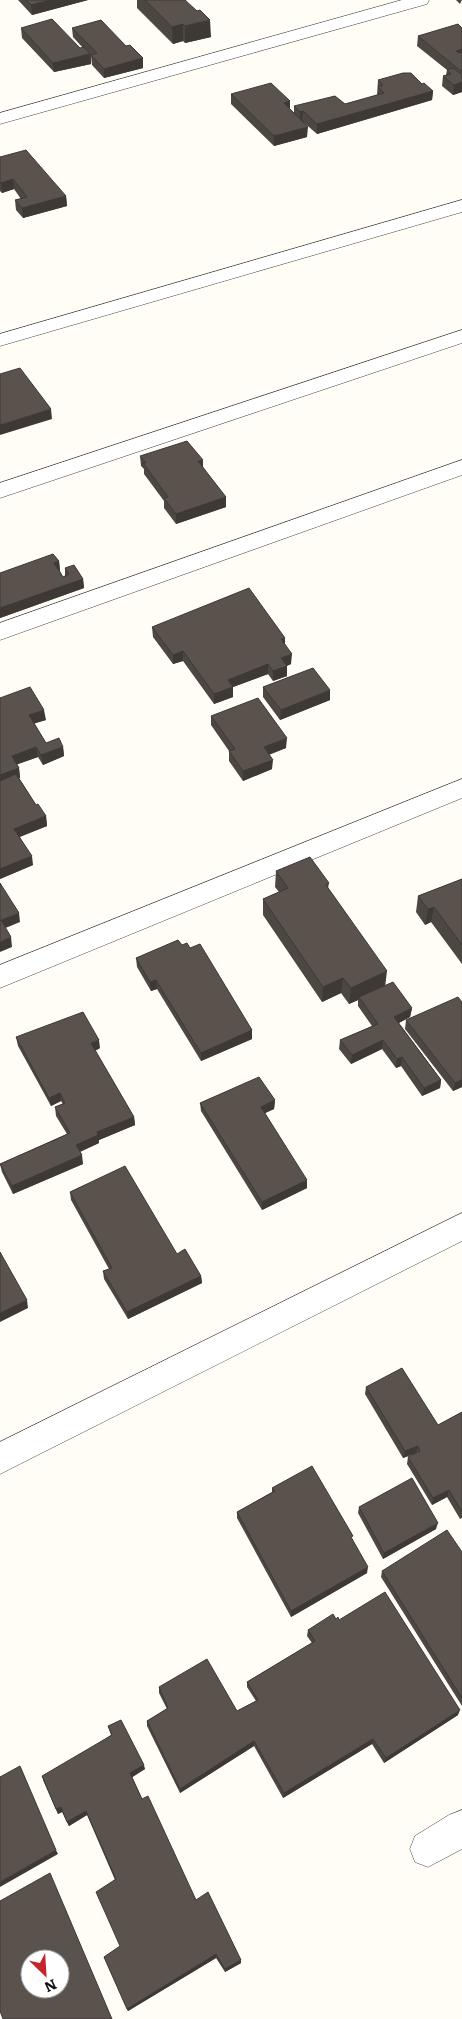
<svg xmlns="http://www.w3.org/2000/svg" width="462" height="2019" font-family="Literata,serif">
	<rect width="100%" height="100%" fill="#fffdf5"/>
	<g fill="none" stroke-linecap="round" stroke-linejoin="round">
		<defs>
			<g id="minor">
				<path d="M402,0h27l-2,4 -427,120v-11z"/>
				<path d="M462,200v12l-462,134v-12z"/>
				<path d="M462,330v13l-462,155v-15z"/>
				<path d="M462,460v15l-462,165v-17z"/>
				<path d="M462,779v19l-462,190v-23z"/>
				<path d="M462,1213v28l-462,233v-32z"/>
				<path d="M462,1810v39l-34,18 -13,-5 -5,-13 5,-13 34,-21z"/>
			</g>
		</defs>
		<use href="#minor" stroke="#444" stroke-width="1"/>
		<use href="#minor" fill="#fff" fill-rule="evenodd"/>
	</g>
	<g fill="#4d4742">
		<path d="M18,0h70l-56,15z"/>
		<path d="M137,0h48l26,37 -26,6 -2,-2 -10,3 -36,-36z"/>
		<path d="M456,0h6l-2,4z"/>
		<path d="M21,28l59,20h3l-10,-11 -1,-9 54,18 17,12v10l-39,10 -12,-13 -1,-9v8l-37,8 -32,-34z"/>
		<path d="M462,28v64l-9,3 -11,-9 1,-10 3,-1 1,-5 -30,-24 1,-10z"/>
		<path d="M378,80l44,4 11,7 -1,9 -115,34 -15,-13 5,16 -33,9 -43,-42v-10l59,7v8l4,4v-7l51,-2 32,-9z"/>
		<path d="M0,157l66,39 1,10 -44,12 -7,-8 -1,-10 6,-1 -7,-10 -12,4 -2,-2v3z"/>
		<path d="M140,456l63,11 23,40 -50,17 -12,-16v-7l-20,-27v-5l-3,-3z"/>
		<path d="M59,561l1,10 3,6 2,-1v-8l18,11 1,9 -84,30v-45z"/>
		<path d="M152,627l133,17 6,20 -4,2v10l-14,5 -5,-7 -35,13v10l-19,7 -31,-43 -10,3 -20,-27z"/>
		<path d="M263,687l67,13 -50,20 -17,-23z"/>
		<path d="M0,698l46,22 -12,3 12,20 17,4 1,9 -21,9 -5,-8 -21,7 2,4 1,10h-1l17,27 10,11 1,10 -27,11 13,28 -33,14z"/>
		<path d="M211,716l75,32 -17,6 3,15 -29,12 -14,-20v-10l-18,-26z"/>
		<path d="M276,871l53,12 -1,5 57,97 27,23 -2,9 -11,6 42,57 -1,8 -18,8 -21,-30 -5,2 -14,-19 -31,15 -12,-15 1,-9 32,-14 -14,-20v-6l-9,4 -8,-11 -19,9 -59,-87v-16l16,-7 -4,-5z"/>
		<path d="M462,879v85l-31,-42 -6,3 -9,-13 2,-16z"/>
		<path d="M182,945l8,3 62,82v9l-51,22 -44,-72 -6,2 -14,-24 -1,-9z"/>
		<path d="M406,1020l56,67 -9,4 -48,-62z"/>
		<path d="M16,1037l84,11 -5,3 39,66 1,8 -36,15v3l-19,9 3,12 -70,30 -11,-22 -2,-8 67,-30 -11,-18 -1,-9 8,-3 -2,-3 -10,5 -33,-60z"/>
		<path d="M275,1100l-1,9 -9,4 42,75 -45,22 -61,-99 -1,-8z"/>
		<path d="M70,1192l107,62 24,22 1,7 -74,36 -24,-40 -1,-8 6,-2 -38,-69z"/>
		<path d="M366,1387l72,38 24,-13v106l-2,1 -13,-22 -15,8 -25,-41 1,-7 8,-4 -13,5 -38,-64z"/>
		<path d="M272,1488l80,52 15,33 -76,44 -54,-99v-6l35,-20z"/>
		<path d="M359,1507l77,22 -53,30 -25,-46z"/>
		<path d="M462,1552v154l-81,-129 1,-6z"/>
		<path d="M336,1619l3,1 119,95 -74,48 -12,-19 -89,54 -29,-52 -74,47 -33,-67v-5l20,-12 -8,-16v-6l78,24 19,-10 -9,-14v-5l65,-39 -5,-7 1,-6z"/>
		<path d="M108,1726l37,43 -13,8 10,22 54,101 45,63 -16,9 -9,-14 -88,53 -24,-54 16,-10 -5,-67 -28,-65 -18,11 -7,-14 -4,2 -15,-34 68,-45z"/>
	</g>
	<g fill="#3f3936">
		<path d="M51,0h37l-56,15 -1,-10z"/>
		<path d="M210,20l1,17 -26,6v-17z"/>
		<path d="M183,24v17l-10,3 -1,-17z"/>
		<path d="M462,49v10l-6,-8z"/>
		<path d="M90,54l1,10 -37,8 -1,-9z"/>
		<path d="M143,58v10l-39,10v-9z"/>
		<path d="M462,82v10l-9,3 1,-10z"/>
		<path d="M433,91l-1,9 -115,34v-10z"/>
		<path d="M290,101l-1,10 -5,-8z"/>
		<path d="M303,111l-1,10 -2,1v-10z"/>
		<path d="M308,127l-1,10 -33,9v-10z"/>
		<path d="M13,179l1,10 -12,4 -1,-10z"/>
		<path d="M66,196l1,10 -44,12 -1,-10z"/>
		<path d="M51,409l1,10 -52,16v-10z"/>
		<path d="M203,460v10l-5,-9z"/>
		<path d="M226,497v10l-50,17v-10z"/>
		<path d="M59,561l1,10 -6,-8z"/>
		<path d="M83,579l1,9 -84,30v-10z"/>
		<path d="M285,638v10l-4,-9z"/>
		<path d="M183,651v10l-10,3v-9z"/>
		<path d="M292,654l-1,10 -10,4v-10z"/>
		<path d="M268,664v10l-35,13v10l-19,7v-10l14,-14z"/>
		<path d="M287,666v10l-14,5v-10z"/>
		<path d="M330,690v10l-50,20 1,-10z"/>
		<path d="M44,710l2,10 -16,5 -1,-10z"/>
		<path d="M287,738l-1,10 -22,9v-10z"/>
		<path d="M36,747l2,10 -25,9 -1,-10z"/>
		<path d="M63,747l1,9 -21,9 -2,-10z"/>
		<path d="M273,760l-1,9 -29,12v-10z"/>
		<path d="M19,768l1,10 -20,7v-10z"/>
		<path d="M46,816l1,10 -31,12 -2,-9z"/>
		<path d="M32,856l1,9 -33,14v-10z"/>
		<path d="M434,907l-3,15 -6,3 3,-16z"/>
		<path d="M19,913l1,9 -17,7 -2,-9z"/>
		<path d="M11,937l1,10 -12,5v-10z"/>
		<path d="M387,971l-2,16 -26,10 -1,3 -9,4 2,-16z"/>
		<path d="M343,978l-2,15 -19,9 1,-15z"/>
		<path d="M156,980l1,9 -6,2 -1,-9z"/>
		<path d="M412,1008l-2,9 -17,9 1,-9z"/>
		<path d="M252,1030v9l-51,22v-8z"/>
		<path d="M99,1040l1,8 -8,4 -1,-9z"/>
		<path d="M383,1040l-1,9 -31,15 1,-9z"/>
		<path d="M402,1057l-1,9 -5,2 1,-9z"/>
		<path d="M462,1079v8l-9,4 2,-8z"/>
		<path d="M441,1080l-1,8 -18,8 2,-8z"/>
		<path d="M60,1093l1,8 -10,5 -2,-8z"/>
		<path d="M275,1100l-1,9 -13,6v-8z"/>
		<path d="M134,1117l1,8 -36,15v3l-22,10 -1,-8 21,-13z"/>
		<path d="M82,1155l1,9 -70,30 -1,-8z"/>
		<path d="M307,1180v8l-45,22v-8z"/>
		<path d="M201,1276l1,7 -74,36 -1,-7z"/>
		<path d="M27,1300l1,8 -28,14v-9z"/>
		<path d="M418,1446l-2,7 -13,5 2,-7z"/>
		<path d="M449,1490l-2,7 -15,8 1,-7z"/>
		<path d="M438,1523l-2,6 -53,30 1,-6z"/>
		<path d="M368,1567l-1,6 -76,44v-6z"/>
		<path d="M460,1710l-2,5 -74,48 2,-5z"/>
		<path d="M373,1739l-1,5 -89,54 1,-5z"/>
		<path d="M254,1741v5l-74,47v-4z"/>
		<path d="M144,1765l1,4 -14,9 -1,-5z"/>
		<path d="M61,1807l1,5 -4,2 -2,-5z"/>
		<path d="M86,1811l1,4 -18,11 -2,-4z"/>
		<path d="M56,1850l2,4 -58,33v-5z"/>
		<path d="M216,1954v4l-88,53 -1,-2z"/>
		<path d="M241,1960v3l-16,9v-3z"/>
	</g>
	<g fill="#5a524d" stroke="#3f3936" fill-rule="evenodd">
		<path d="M26,0h25l-20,5z"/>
		<path d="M145,0h40l12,11 3,-1 10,10 -25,6 -2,-2 -11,3z"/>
		<path d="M52,19l28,29 4,-1 6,7 -37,9 -32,-35z"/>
		<path d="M101,20l25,26 4,-1 13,13 -39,11 -13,-14 6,-2 -25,-25z"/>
		<path d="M458,24l4,4v21l-6,2 3,2 3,-1v20l-44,-36z"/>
		<path d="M453,68l9,7v7l-8,3 -11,-9 8,-2 -4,-4z"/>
		<path d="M403,73h8l11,11 2,-1 9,8 -116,33 -14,-13 -3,1 -6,-6 41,-10 10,8 39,-11 -6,-6 5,-2 -5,-5z"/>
		<path d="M271,83l19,18 -6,2 24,24 -34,9 -43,-42z"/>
		<path d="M26,150l40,46 -44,12 -7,-8 12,-3 -14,-18 -12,4 -1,-1v-25z"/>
		<path d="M20,368l31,41 -51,16v-51z"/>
		<path d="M187,441l16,19 -5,1 28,36 -50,17 -12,-16 4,-1 -25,-34h3l-6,-7z"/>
		<path d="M53,554l6,7 -5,2 9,14 6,-3 -4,-6 9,-3 9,14 -83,29v-35z"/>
		<path d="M249,588l36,50 -4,1 11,15 -11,4 6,8 -14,5 -5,-7 -40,16 5,7 -19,7 -31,-43 -10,4 -21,-28z"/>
		<path d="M313,668l17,22 -49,20 -18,-23z"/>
		<path d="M30,687l14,23 -15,5 17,28 13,-5 4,9 -22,8 -5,-8 -24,9 7,12 -19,7v-77z"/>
		<path d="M258,698l29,40 -23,9 9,13 -30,11 -14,-20 6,-2 -24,-33z"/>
		<path d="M16,774l20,31 2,-1 8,12 -32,13 18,27 -32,13v-88z"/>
		<path d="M310,857l19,26 -3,2 61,86 -36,17 -8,-10 -20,9 -60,-88 25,-11 -12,-17z"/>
		<path d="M462,879v66l-28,-38 -6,2 -10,-13z"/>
		<path d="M0,883l19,30 -18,7 10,17 -11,5z"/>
		<path d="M178,940l4,5 5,-2 3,5 10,-4 52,86 -51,23 -2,-3 -43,-70 -6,2 -14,-24z"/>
		<path d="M393,982l19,26 -18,9 47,63 -17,8 -22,-31 -5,2 -14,-19 -31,15 -12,-15 38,-16 -19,-27z"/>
		<path d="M458,997l4,5v77l-7,4 -49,-63z"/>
		<path d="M83,1012l16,28 -8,3 43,74 -37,15 1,3 -22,10 6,10 -70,31 -12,-22 70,-31 -15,-26 10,-4 -5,-10 -11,5 -33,-61z"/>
		<path d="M259,1077l16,23 -14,7 46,73 -45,22 -62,-99z"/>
		<path d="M125,1166l52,88 8,-5 16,27 -74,36 -24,-41 9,-3 -42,-76z"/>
		<path d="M0,1252l27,48 -27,13z"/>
		<path d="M402,1368l36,57 24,-13v100l-13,-22 -16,8 -25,-41 12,-6 -2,-5 -13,5 -39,-64z"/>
		<path d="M312,1466l41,70 -2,1 17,30 -77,44 -54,-99 38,-21 -3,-3z"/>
		<path d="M412,1478l26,45 -54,30 -25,-46z"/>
		<path d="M447,1530l15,22v146l-80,-127z"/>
		<path d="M385,1592l75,118 -74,48 -13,-19 -89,54 -30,-52 -74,48 -33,-68 21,-13 -9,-21 48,-28 30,52 21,-11 -11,-18 68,-41 -7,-11 25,-16 3,5 2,-2 1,3z"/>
		<path d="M121,1720l23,45 -14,8 12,26 6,-3 48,104 12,-8 33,68 -16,9 -9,-15 -89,55 -23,-52 16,-11 -24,-54 20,-13 -30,-68 -19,11 -6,-15 -5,2 -14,-33 70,-41 -4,-9z"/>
		<path d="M20,1766l36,84 -56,32v-105z"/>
		<path d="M50,1873l62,146h-109l-3,-8v-110zM30,1959h30v30h-30z"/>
	</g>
	<g transform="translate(45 1974) rotate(155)"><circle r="24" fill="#ffffff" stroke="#a0a0a0"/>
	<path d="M0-4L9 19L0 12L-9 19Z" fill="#c4262e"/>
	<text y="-8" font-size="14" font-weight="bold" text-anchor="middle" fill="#111111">N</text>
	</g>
</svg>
